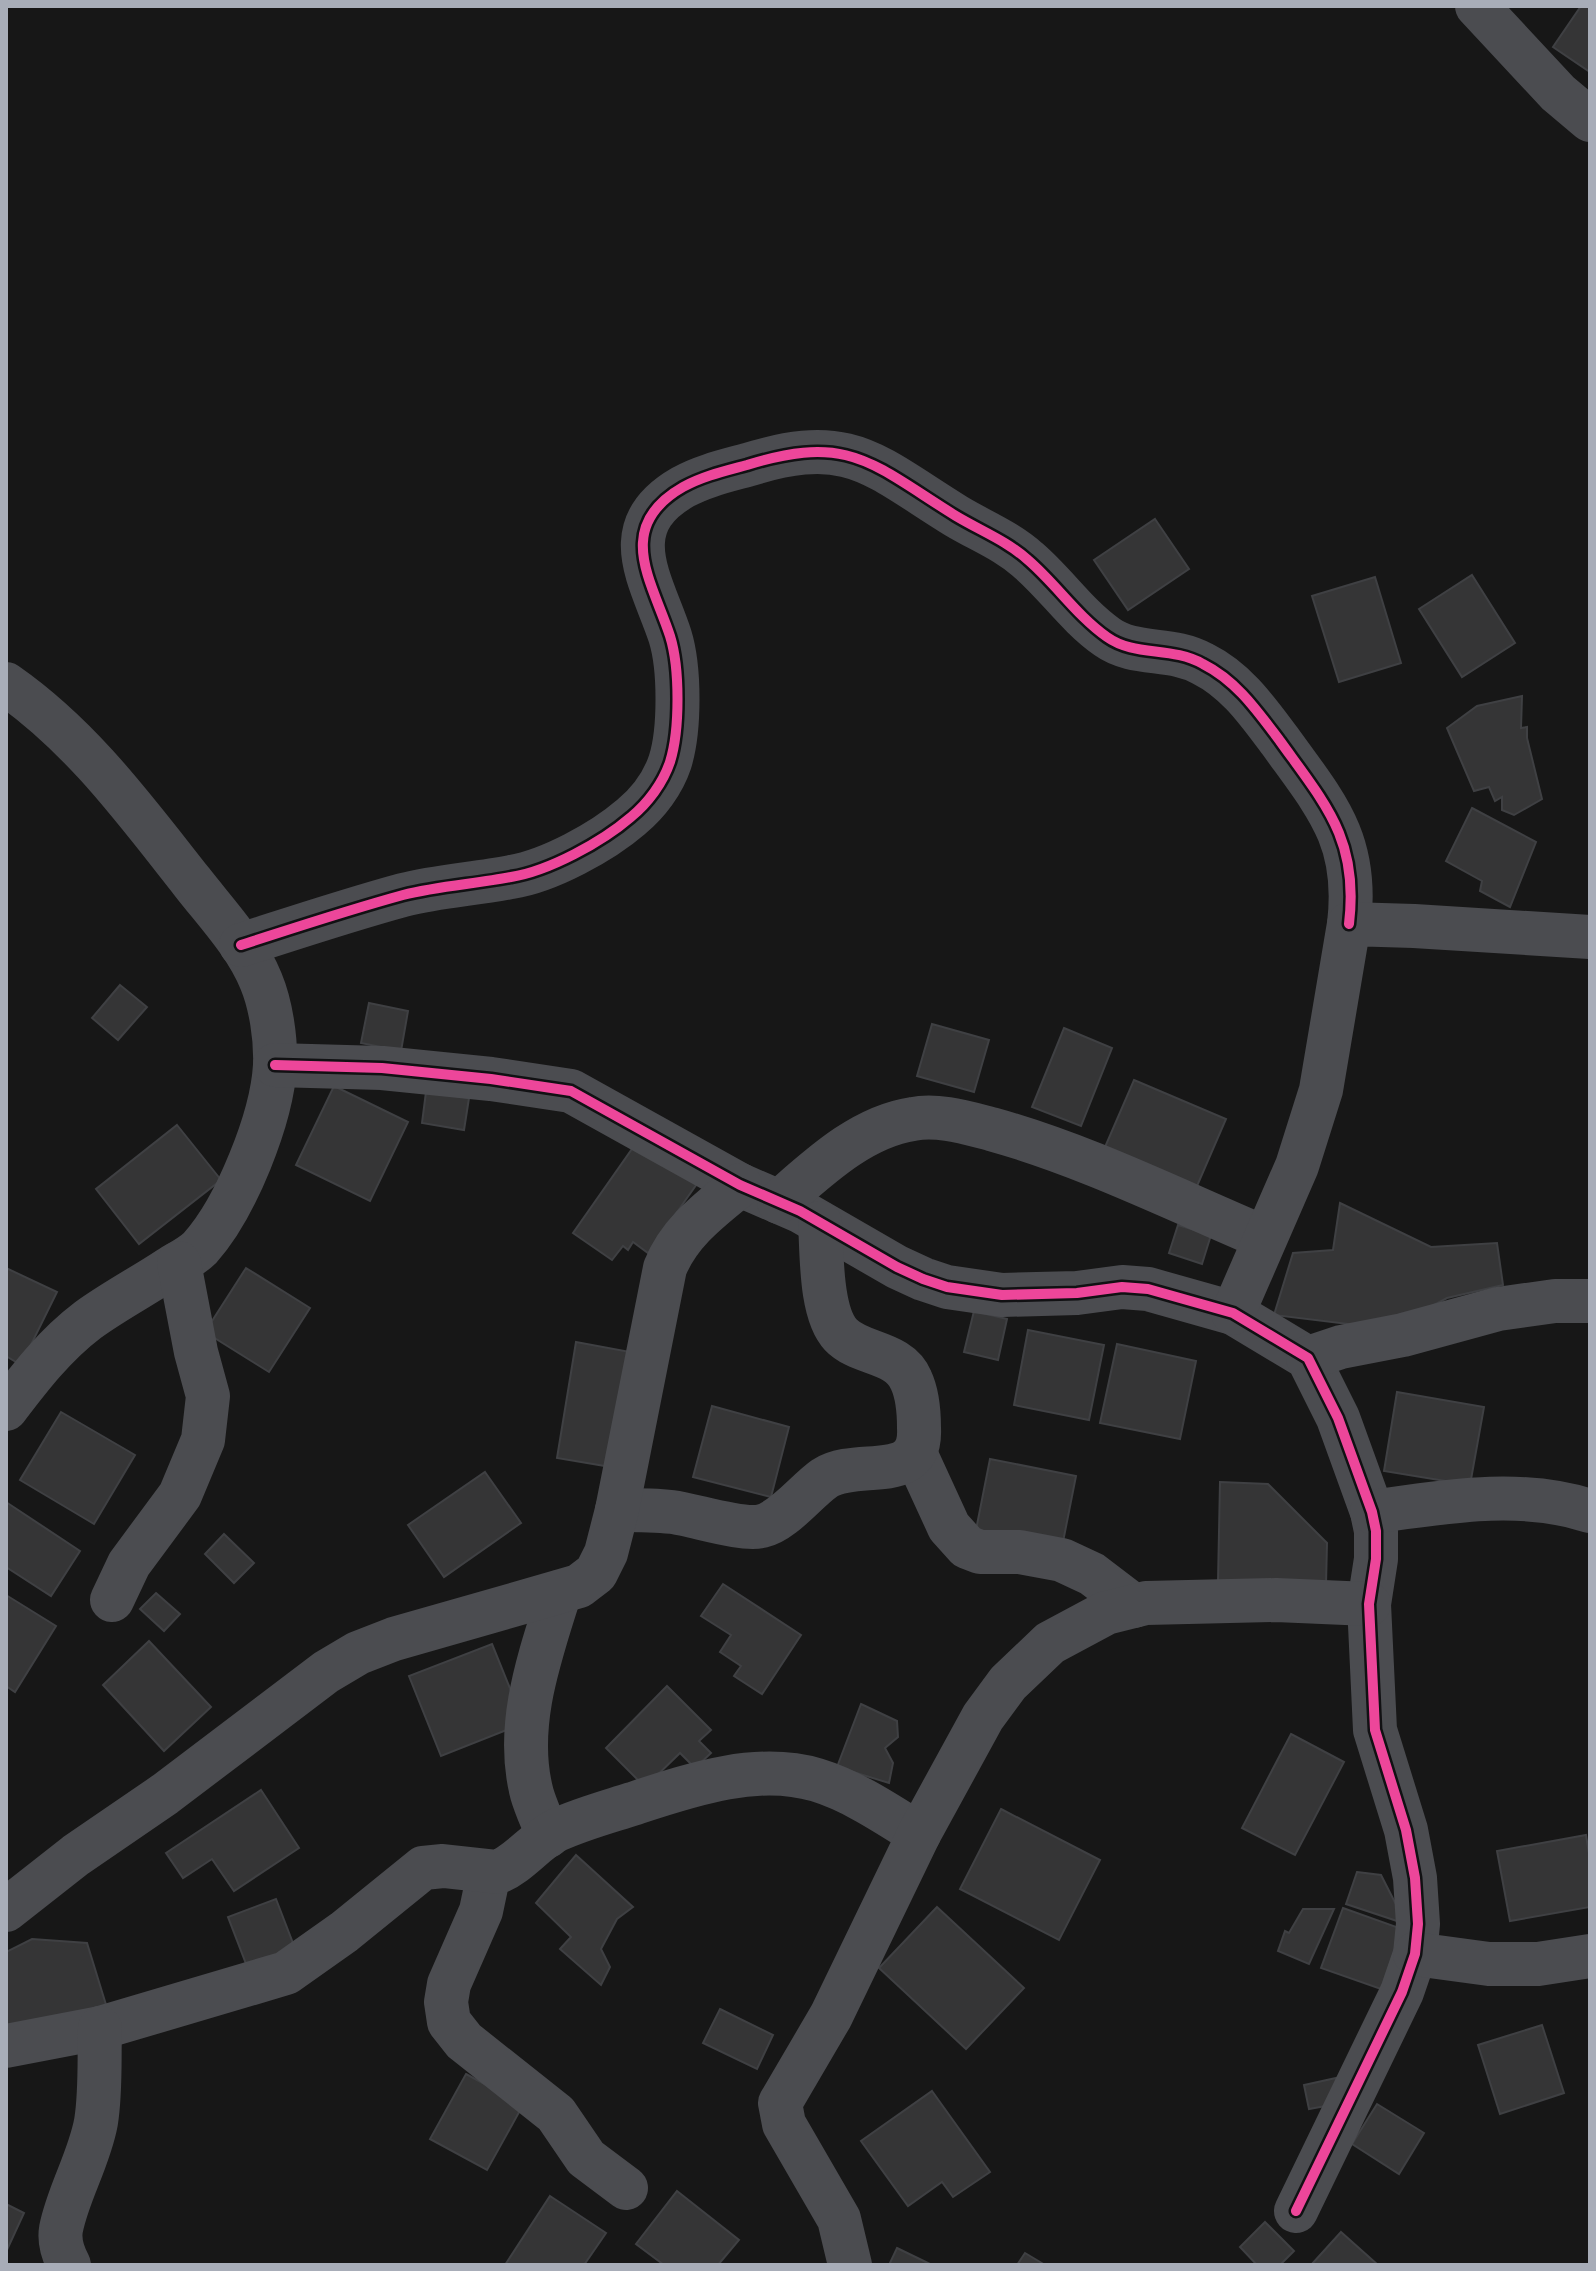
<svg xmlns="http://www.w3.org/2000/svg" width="1596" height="2271" font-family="'Varela Round',sans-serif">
	<rect width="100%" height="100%" fill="#171717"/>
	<g fill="#353536" stroke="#3f4043" stroke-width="2">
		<path d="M1581,6h9v66l-37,-25z"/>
		<path d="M1155,519l34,50 -61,41 -34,-50z"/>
		<path d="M1472,575l43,68 -53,34 -43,-68z"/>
		<path d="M1375,577l26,86 -62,19 -27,-86z"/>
		<path d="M1522,696l-1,32 6,-1v11l15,61 -28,16 -12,-5v-13l-7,4 -6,-14 -15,4 -27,-63 30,-22z"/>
		<path d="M1472,808l64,34 -26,65 -30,-16 2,-10 -36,-20z"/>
		<path d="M120,985l27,22 -29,33 -26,-22z"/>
		<path d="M369,1003l39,8 -7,40 -40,-8z"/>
		<path d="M932,1024l57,16 -15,52 -57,-16z"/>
		<path d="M1064,1028l48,20 -31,78 -49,-19z"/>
		<path d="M1134,1080l92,39 -32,74 -92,-39z"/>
		<path d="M334,1086l74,36 -38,79 -74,-36z"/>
		<path d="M426,1092l43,6 -5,32 -42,-7z"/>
		<path d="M177,1125l44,55 -82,64 -43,-55z"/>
		<path d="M639,1139l60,42 -51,72 -15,-11 -5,8 -5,-4 -11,14 -39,-27z"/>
		<path d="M1340,1203l91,44 66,-4 6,42 -56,13 -58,31 -115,-14 19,-62 40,-3z"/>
		<path d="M1178,1225l33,10 -9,29 -33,-11z"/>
		<path d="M6,1268l51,24 -36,73 -15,-9z"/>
		<path d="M246,1268l64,40 -41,64 -64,-40z"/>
		<path d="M974,1311l33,8 -9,41 -34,-8z"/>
		<path d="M1028,1330l76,15 -15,75 -75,-15z"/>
		<path d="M576,1342l54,10 -19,115 -54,-9z"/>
		<path d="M1117,1344l79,17 -16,78 -80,-16z"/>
		<path d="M1397,1392l87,15 -14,78 -86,-14z"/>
		<path d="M712,1406l77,21 -18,70 -78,-20z"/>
		<path d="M61,1412l74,43 -41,69 -74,-44z"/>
		<path d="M990,1459l86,17 -15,76 -86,-17z"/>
		<path d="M485,1472l36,51 -77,54 -36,-52z"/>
		<path d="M1220,1482l48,2 59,59 -1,42 -108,-3z"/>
		<path d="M6,1502l74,49 -29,45 -45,-29z"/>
		<path d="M224,1534l30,29 -20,20 -29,-29z"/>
		<path d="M723,1584l78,51 -39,59 -28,-18 7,-10 -21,-14 11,-17 -30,-19z"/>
		<path d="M156,1593l24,21 -16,17 -24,-22z"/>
		<path d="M6,1595l50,31 -41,66 -9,-6z"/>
		<path d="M149,1641l62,66 -47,44 -61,-66z"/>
		<path d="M492,1644l32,79 -83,33 -32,-80z"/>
		<path d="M667,1686l44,44 -12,11 12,12 -16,15 -15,-15 -35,34 -39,-39z"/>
		<path d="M861,1704l36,17 1,16 -13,11 8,15 -4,20 -52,-16z"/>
		<path d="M1291,1734l53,28 -49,93 -53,-27z"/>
		<path d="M261,1790l38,58 -65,43 -22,-32 -29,19 -17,-25z"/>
		<path d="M1001,1809l99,51 -41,80 -99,-51z"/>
		<path d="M1586,1835l4,25v47l-80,14 -13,-70z"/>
		<path d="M576,1855l57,52 -16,12 -16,30 9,18 -9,18 -41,-36 11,-12 -35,-34z"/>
		<path d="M1357,1872l24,3 25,49 -60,-20z"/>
		<path d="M276,1899l20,52 -48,18 -20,-52z"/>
		<path d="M937,1907l87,81 -58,61 -87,-81z"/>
		<path d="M1343,1908l59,21 -21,60 -60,-21z"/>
		<path d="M1303,1909h31l-25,55 -31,-13 7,-20 4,2z"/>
		<path d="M32,1939l55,4 20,65 -101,22v-78z"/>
		<path d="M720,2009l53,26 -16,34 -54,-26z"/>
		<path d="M1542,2025l22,68 -64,21 -22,-69z"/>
		<path d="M466,2074l57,31 -36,65 -57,-31z"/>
		<path d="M1336,2078l6,25 -33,6 -5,-24z"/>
		<path d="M932,2091l58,81 -37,25 -11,-15 -34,24 -47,-65z"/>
		<path d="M1377,2104l47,29 -25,41 -47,-30z"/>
		<path d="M677,2191l62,49 -21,25h-54l-28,-21z"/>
		<path d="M550,2196l56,37 -22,32h-79z"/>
		<path d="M6,2204l18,9 -18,39z"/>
		<path d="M1265,2222l29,29 -14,14h-23l-17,-18z"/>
		<path d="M1341,2232l37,33h-67z"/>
		<path d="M897,2248l35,17h-43z"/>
		<path d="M1025,2253l20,12h-28z"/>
	</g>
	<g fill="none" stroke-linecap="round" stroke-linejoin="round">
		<g stroke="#4b4c50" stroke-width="44">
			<path d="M1477,6l81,87 32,27"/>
			<path d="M6,684c76,53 129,126 186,198 24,31 54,62 69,99 10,24 15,58 14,84 -3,53 -39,143 -75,183 -8,8 -20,14 -30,20 -27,18 -56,33 -82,52 -33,25 -57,56 -82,89"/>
			<path d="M241,945c53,-17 107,-35 162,-50 35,-9 72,-11 108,-18 38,-6 91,-35 120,-60 17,-14 32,-34 39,-55 10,-32 10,-94 0,-126 -18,-55 -57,-109 13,-149 20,-11 42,-16 64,-22 103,-32 125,-1 209,51 25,15 51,25 72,44 28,24 49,56 79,77 28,20 64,9 96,27 34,17 55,48 77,77 46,64 79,99 69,183"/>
			<path d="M275,1065l107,3 109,11 80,12 169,94 60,26 97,56 26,12 24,8 55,8 75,-2 45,-6 26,2 85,24 75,45 30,60 34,94 4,19v28l-7,45 6,126 31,100 9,48 3,46 -3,30 -13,38 -106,219"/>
			<path d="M779,1202c38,-33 81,-75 134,-83 25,-5 54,4 78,10 94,26 184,71 274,109"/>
			<path d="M1233,1313l64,-147 24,-76 28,-166 65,2 176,11"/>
			<path d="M1308,1358l33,-11 62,-12 95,-26 57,-8h35"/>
			<path d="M915,1453l34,74 18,20 13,5h40l42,8 30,14 42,32"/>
			<path d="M617,1510c18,0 37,0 55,2 23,3 70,19 90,14 22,-5 44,-35 63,-48 33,-21 97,8 94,-50 0,-16 -1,-33 -8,-48 -12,-29 -51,-25 -70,-45 -21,-22 -19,-83 -21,-112"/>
			<path d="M1372,1512c71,-10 148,-24 218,-1"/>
			<path d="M112,1600l17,-36 51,-69 23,-55 5,-44 -12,-44 -17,-89"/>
			<path d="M548,1836c-5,-14 -12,-28 -16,-42 -18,-68 8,-138 28,-202"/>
			<path d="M489,1873l-8,38 -32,73 -3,18 3,20 15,19 92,73 30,44 40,30"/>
			<path d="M6,1910l70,-55 89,-61 161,-122 32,-19 36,-14 185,-53 17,-13 10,-20 11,-43 48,-242c15,-37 46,-59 75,-83"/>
			<path d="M1415,1954l74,10h49l52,-8"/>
			<path d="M6,2046l94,-18 186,-55 58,-41 79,-64 20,-2 55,6c22,-9 38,-32 59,-42 24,-11 50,-18 75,-26 58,-19 124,-42 185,-24 36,11 70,34 102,54"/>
			<path d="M69,2265c-6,-11 -10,-24 -8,-36 7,-36 28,-69 35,-107 5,-31 3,-63 4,-94"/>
			<path d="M850,2265l-11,-46 -55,-95 -4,-21 51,-87 88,-182 64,-117 25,-34 42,-40 56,-30 40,-10 130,-3 93,4"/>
		</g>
		<defs>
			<g id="cycleway">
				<path d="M241,945c53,-17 107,-35 162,-50 35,-9 72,-11 108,-18 38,-6 91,-35 120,-60 17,-14 32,-34 39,-55 10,-32 10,-94 0,-126 -18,-55 -57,-109 13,-149 20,-11 42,-16 64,-22 103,-32 125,-1 209,51 25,15 51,25 72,44 28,24 49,56 79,77 28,20 64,9 96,27 34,17 55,48 77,77 46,64 79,99 69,183"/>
				<path d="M275,1065l107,3 109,11 80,12 169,94 60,26 97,56 26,12 24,8 55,8 75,-2 45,-6 26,2 85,24 75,45 30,60 34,94 4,19v28l-7,45 6,126 31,100 9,48 3,46 -3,30 -13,38 -106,219"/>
			</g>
		</defs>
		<use href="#cycleway" stroke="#111113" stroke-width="15"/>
		<use href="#cycleway" stroke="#ed469a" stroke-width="10"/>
	</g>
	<rect width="1596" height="2271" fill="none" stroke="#a8adb8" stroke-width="16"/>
</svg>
